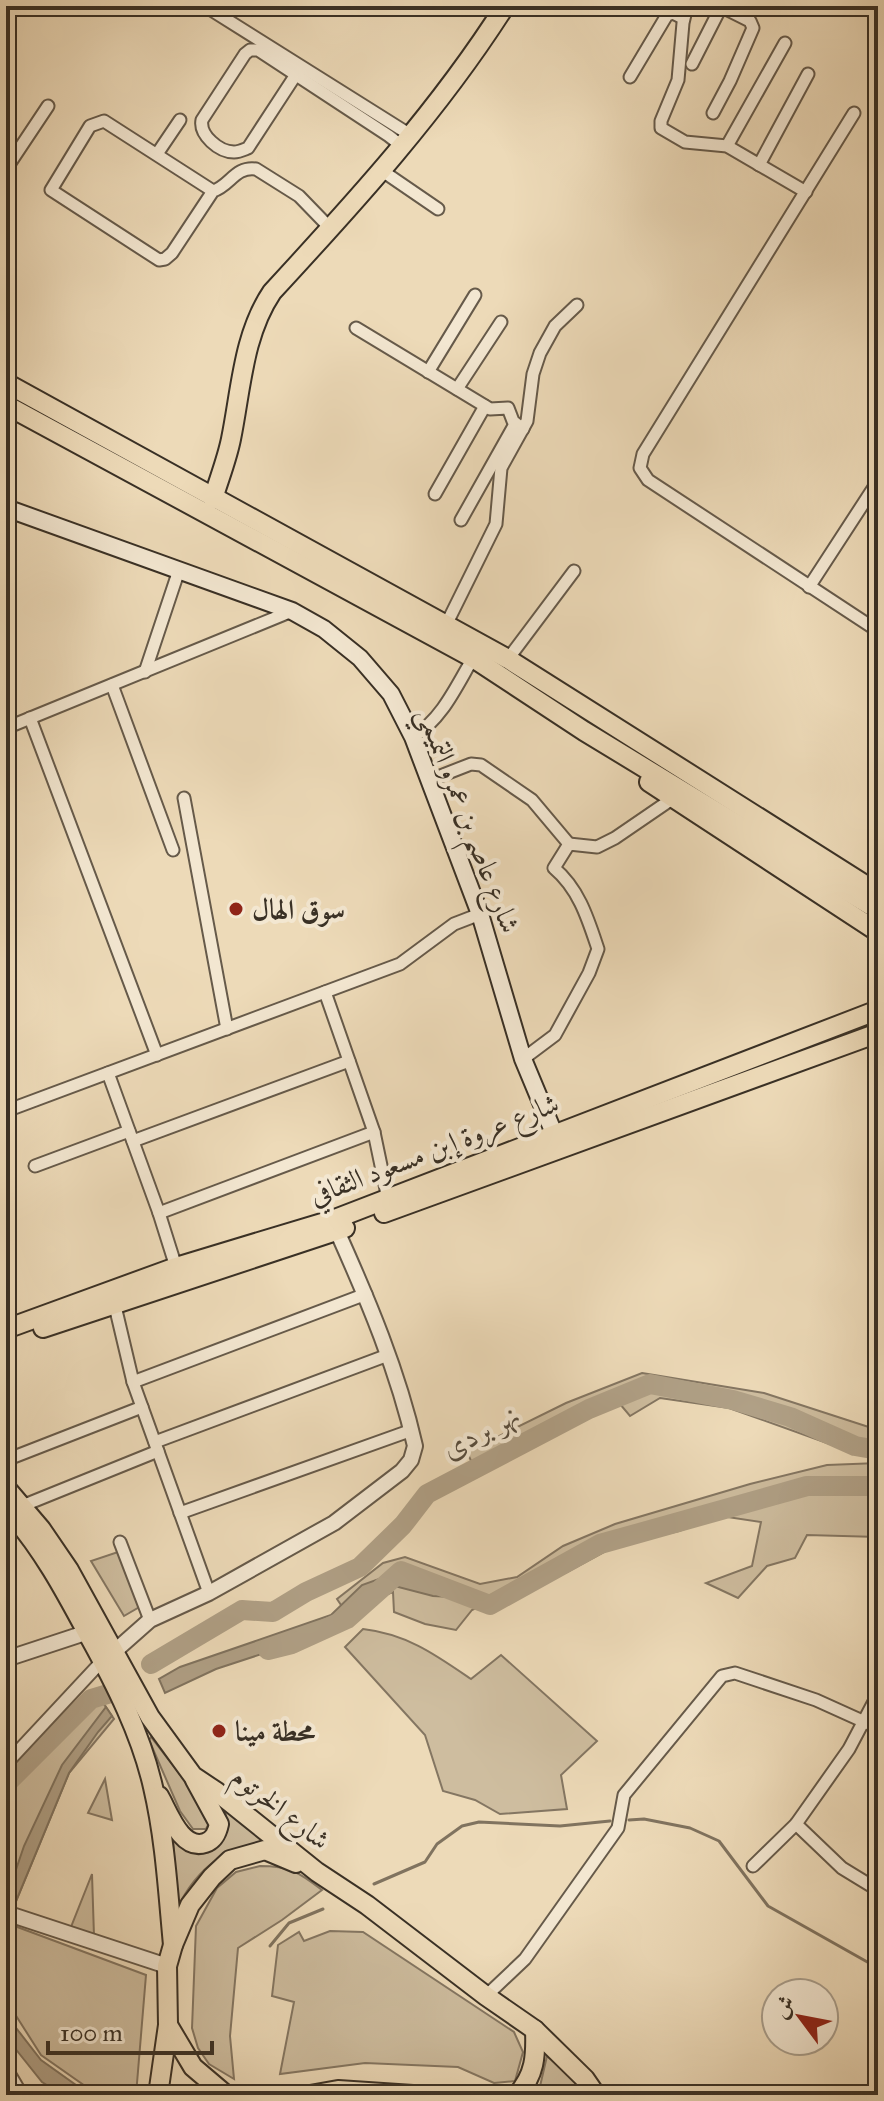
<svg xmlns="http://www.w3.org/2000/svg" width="884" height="2101" font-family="'IM FELL Great Primer',Amiri,serif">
	<rect width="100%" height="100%" fill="#eddab8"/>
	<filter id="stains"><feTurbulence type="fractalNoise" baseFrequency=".0025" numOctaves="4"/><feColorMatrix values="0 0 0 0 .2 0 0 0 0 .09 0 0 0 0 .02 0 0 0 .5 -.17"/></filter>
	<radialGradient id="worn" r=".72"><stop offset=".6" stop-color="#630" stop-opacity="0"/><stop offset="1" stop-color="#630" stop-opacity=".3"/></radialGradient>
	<g fill="#cebd9f" stroke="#847662" stroke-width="2">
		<path d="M642,1373l122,20 114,37v28l-26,-6 -123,-44 -69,-10 -30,18 -10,-12 -33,13 -109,59 -11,-24 99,-49z"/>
		<path d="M878,1463v74l-71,-2 -12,23 -28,8 -29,32 -32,-15 46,-17 9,-44 -40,-6 -42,15 -64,15 -48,26 -68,24 -27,14 -16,20 -31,-6 -31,-12 -1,-20 -48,19 -8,-12 46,-36 22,-6 75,27 37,-7 46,-31 52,-22 135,-40 77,-19z"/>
		<path d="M121,1551l20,55 -17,10 -33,-55z"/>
		<path d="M363,1629c44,5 73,26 108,50l30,-24 96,86 -36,34 6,34 -67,5 -25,-14 -32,-9 -18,-56 -80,-88z"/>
		<path d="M97,1694l17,25 -45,54 -55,133 -2,19 134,50 -10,120h-38l-57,-40 -35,-55v-211z"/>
		<path d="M151,1737l55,71 4,13 -4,8h-13l-13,-18 -31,-71z"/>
		<path d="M105,1779l7,41 -24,-7z"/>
		<path d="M225,1810l50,37c-45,-9 -80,24 -98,62l-4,-72 46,6 9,-14z"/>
		<path d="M260,1866c29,0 39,6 62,24l-40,30 -44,28 -8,88 4,43 -25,-15 -11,-16 -6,-20 4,-102 21,-38 19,-16z"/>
		<path d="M92,1874l2,62 -23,-9z"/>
		<path d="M330,1931l33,1 151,100 9,20 -8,29 -21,2 -36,-16 -93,-4 -85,11 14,-72 -22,-6 6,-51 21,-13 5,9z"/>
		<path d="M547,2056l45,39h-54z"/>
	</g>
	<g fill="#b0a086" stroke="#80735f" stroke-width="2">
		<path d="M401,1571l72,27 -40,-2 -46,-12 -40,35 -55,25 -76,25 -51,24 -6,-14 21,-12 151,-52 31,-30z"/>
		<path d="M91,1699l-85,85v-9l68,-67z"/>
		<path d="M106,1707l6,9 -14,16 -29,41 -55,133 -8,52 1,47 6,19 28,36 49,35h-27l-21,-13 -36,-45v-138l18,-53 38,-81z"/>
	</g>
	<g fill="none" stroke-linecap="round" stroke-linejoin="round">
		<g stroke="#80735f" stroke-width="3">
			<path d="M629,1820l15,-1 46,9 29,13 49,65 110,62"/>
			<path d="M374,1884l51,-22 12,-18 25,-18 17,-4 81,4 50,-5"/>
			<path d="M270,1946l19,-23 34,-14"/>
		</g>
		<g stroke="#b0a086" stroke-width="20">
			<path d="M268,1650l24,-6 55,-25 54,-48 89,34 110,-61 207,-58h71"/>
			<path d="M151,1664l91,-54 31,2 33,-20 54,-25 43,-42 24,-31 162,-85 61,-25 83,16 57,17 65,29 23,4"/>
			<path d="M6,1784l85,-85 20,-6"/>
		</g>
		<defs>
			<g id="minor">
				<path d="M205,6l207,130"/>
				<path d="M687,6l-4,17 -5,57 -17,41v7l24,14 42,4 79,46"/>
				<path d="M692,64l29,-57"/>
				<path d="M295,76l-47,72c-5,2 -9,4 -14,4 -15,0 -35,-17 -32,-32l43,-66 5,-4h8l131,86 14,11"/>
				<path d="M630,77l37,-62 6,-2 10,5"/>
				<path d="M713,113l17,-32 23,-53 -3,-7 -30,-15"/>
				<path d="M854,113l-211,341 -3,14 8,12 230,151"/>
				<path d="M727,146l58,-103"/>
				<path d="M157,154l23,-34"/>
				<path d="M759,165l49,-91"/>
				<path d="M6,169l42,-63"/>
				<path d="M381,170l57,39"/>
				<path d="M213,191l-109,-70 -14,5 -39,64 108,70 6,-1 7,-6 41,-62c17,-5 22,-25 43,-22l43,27 31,32"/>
				<path d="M356,328l134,81 18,-1 5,13 10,8"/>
				<path d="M428,372l47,-77"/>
				<path d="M457,389l44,-67"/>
				<path d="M435,494l50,-88"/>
				<path d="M461,520l54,-96"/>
				<path d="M809,587l69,-106"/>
				<path d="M446,625l50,-101 5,-56 26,-47 6,-47 7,-21 15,-27 22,-21"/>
				<path d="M508,659l66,-88"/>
				<path d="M145,672l34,-102"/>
				<path d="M112,685l61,165"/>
				<path d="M30,718l127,337"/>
				<path d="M6,728l286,-117"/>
				<path d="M413,737c29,-18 43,-50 60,-79"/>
				<path d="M430,780l41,-16 10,1 51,35 37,44"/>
				<path d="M184,798l43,231"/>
				<path d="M325,992l49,140 14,67"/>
				<path d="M523,1059l32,-24 34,-62 9,-24c-10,-30 -19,-60 -44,-81l15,-24 28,3 18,-9 57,-39"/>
				<path d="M108,1073l51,140 17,54"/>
				<path d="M6,1111l394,-147 54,-40 26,-10"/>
				<path d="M133,1141l216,-80"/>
				<path d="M35,1166l94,-35"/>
				<path d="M159,1213l215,-81"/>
				<path d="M115,1306l18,76 76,211"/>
				<path d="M133,1382l233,-88"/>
				<path d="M155,1442l233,-87"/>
				<path d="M6,1460l136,-53"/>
				<path d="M22,1506l136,-55"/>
				<path d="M180,1513l232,-83"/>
				<path d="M120,1542l30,78"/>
				<path d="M6,1764l97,-104"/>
				<path d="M796,1824l46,44 36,22"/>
				<path d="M753,1866l43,-42 53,-75 29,-55"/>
				<path d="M486,1996l39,-37 93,-131 6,-33 98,-119 13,-3 81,27 62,28"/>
				<path d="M6,2068l16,27"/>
			</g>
			<g id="tertiary">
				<path d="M115,1651l35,-31 59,-27 125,-70 68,-52 9,-11 4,-14c-17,-75 -47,-146 -78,-215"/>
				<path d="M6,1659l82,-27"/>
				<path d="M6,1913l161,53"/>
			</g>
			<path id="secondary" d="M6,508l286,103 32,18 36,29 31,36 22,43 67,177 43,145 35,84"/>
			<g id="primary">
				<path d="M6,383l502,276 370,234"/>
				<path d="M6,405l467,253 111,73 294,179"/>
				<path d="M213,499c6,-20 14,-40 18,-60 10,-49 12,-104 41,-147 84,-91 167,-182 233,-286"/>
				<path d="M649,782l229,150"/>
				<path d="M384,1213l494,-180"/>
				<path d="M43,1328l302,-100"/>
				<path d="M6,1329l170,-62 159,-48 543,-209"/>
				<path d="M6,1488l35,41 28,41 81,147 43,59 24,16 100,80 50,33 119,91 49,34 50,49 11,16"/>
				<path d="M6,1508c35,38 59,83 83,128 26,47 52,98 64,151 12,51 15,105 20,158"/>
				<path d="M159,1796c9,15 22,55 46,47 9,-3 12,-10 14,-19l-24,-44"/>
				<path d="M168,2025l25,42 33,28"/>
				<path d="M158,2095l10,-70 -1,-59 6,-21 17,-40 22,-28 18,-17 35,-10 31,13"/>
				<path d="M310,2095l28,-5 75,5"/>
				<path d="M517,2095c18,-20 19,-39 18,-65"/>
			</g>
		</defs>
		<use href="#minor" stroke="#665a4a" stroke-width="15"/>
		<use href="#tertiary" stroke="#665a4a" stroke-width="18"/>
		<use href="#secondary" stroke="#393025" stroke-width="20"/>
		<use href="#primary" stroke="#393025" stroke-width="22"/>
		<use href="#minor" stroke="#f3e7d1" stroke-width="11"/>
		<use href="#tertiary" stroke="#f3e7d1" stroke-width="14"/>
		<use href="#secondary" stroke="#f3e7d1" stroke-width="16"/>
		<use href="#primary" stroke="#eddab8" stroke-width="18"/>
	</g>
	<g fill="#8f2418" stroke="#f3e7d1" stroke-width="3">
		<circle cx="236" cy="909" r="8"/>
		<circle cx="219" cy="1731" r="8"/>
	</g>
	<g text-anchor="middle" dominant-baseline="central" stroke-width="8" stroke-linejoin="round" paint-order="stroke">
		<g font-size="28" fill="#393025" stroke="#f3e7d1">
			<text transform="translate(469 820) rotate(69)">شارع عاصم بن عمرو التميمي</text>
			<text transform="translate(434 1149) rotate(-21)">شارع عروة إبن مسعود الثقافي</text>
			<text transform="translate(281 1808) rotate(38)">شارع الخرتوم</text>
		</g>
		<g font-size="28" font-weight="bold" fill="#393025" stroke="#f3e7d1" text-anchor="start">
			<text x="252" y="909">سوق الهال</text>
			<text x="235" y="1731">محطة مينا</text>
		</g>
		<g font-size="30" font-style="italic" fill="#574c3d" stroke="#f3e7d1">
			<text transform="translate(481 1431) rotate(-28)">نهر بردى</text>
		</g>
	</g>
	<rect width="884" height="2101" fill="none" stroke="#eddab8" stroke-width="32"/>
	<rect x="8" y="8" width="868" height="2085" fill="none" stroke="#393025" stroke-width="4"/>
	<rect x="16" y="16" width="852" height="2069" fill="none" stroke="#393025" stroke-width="2"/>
	<g transform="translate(800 2017) rotate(302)"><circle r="38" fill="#f3e7d1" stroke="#a99e8c" stroke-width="2"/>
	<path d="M0-6L14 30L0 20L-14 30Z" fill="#8f2418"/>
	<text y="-12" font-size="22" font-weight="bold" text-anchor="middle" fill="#393025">ش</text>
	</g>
	<path d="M48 2041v12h164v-12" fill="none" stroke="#393025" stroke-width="4"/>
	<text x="60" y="2041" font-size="24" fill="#393025" stroke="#f3e7d1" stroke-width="6" paint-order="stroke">100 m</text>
	<rect width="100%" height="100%" filter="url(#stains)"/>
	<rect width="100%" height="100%" fill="url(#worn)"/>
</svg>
